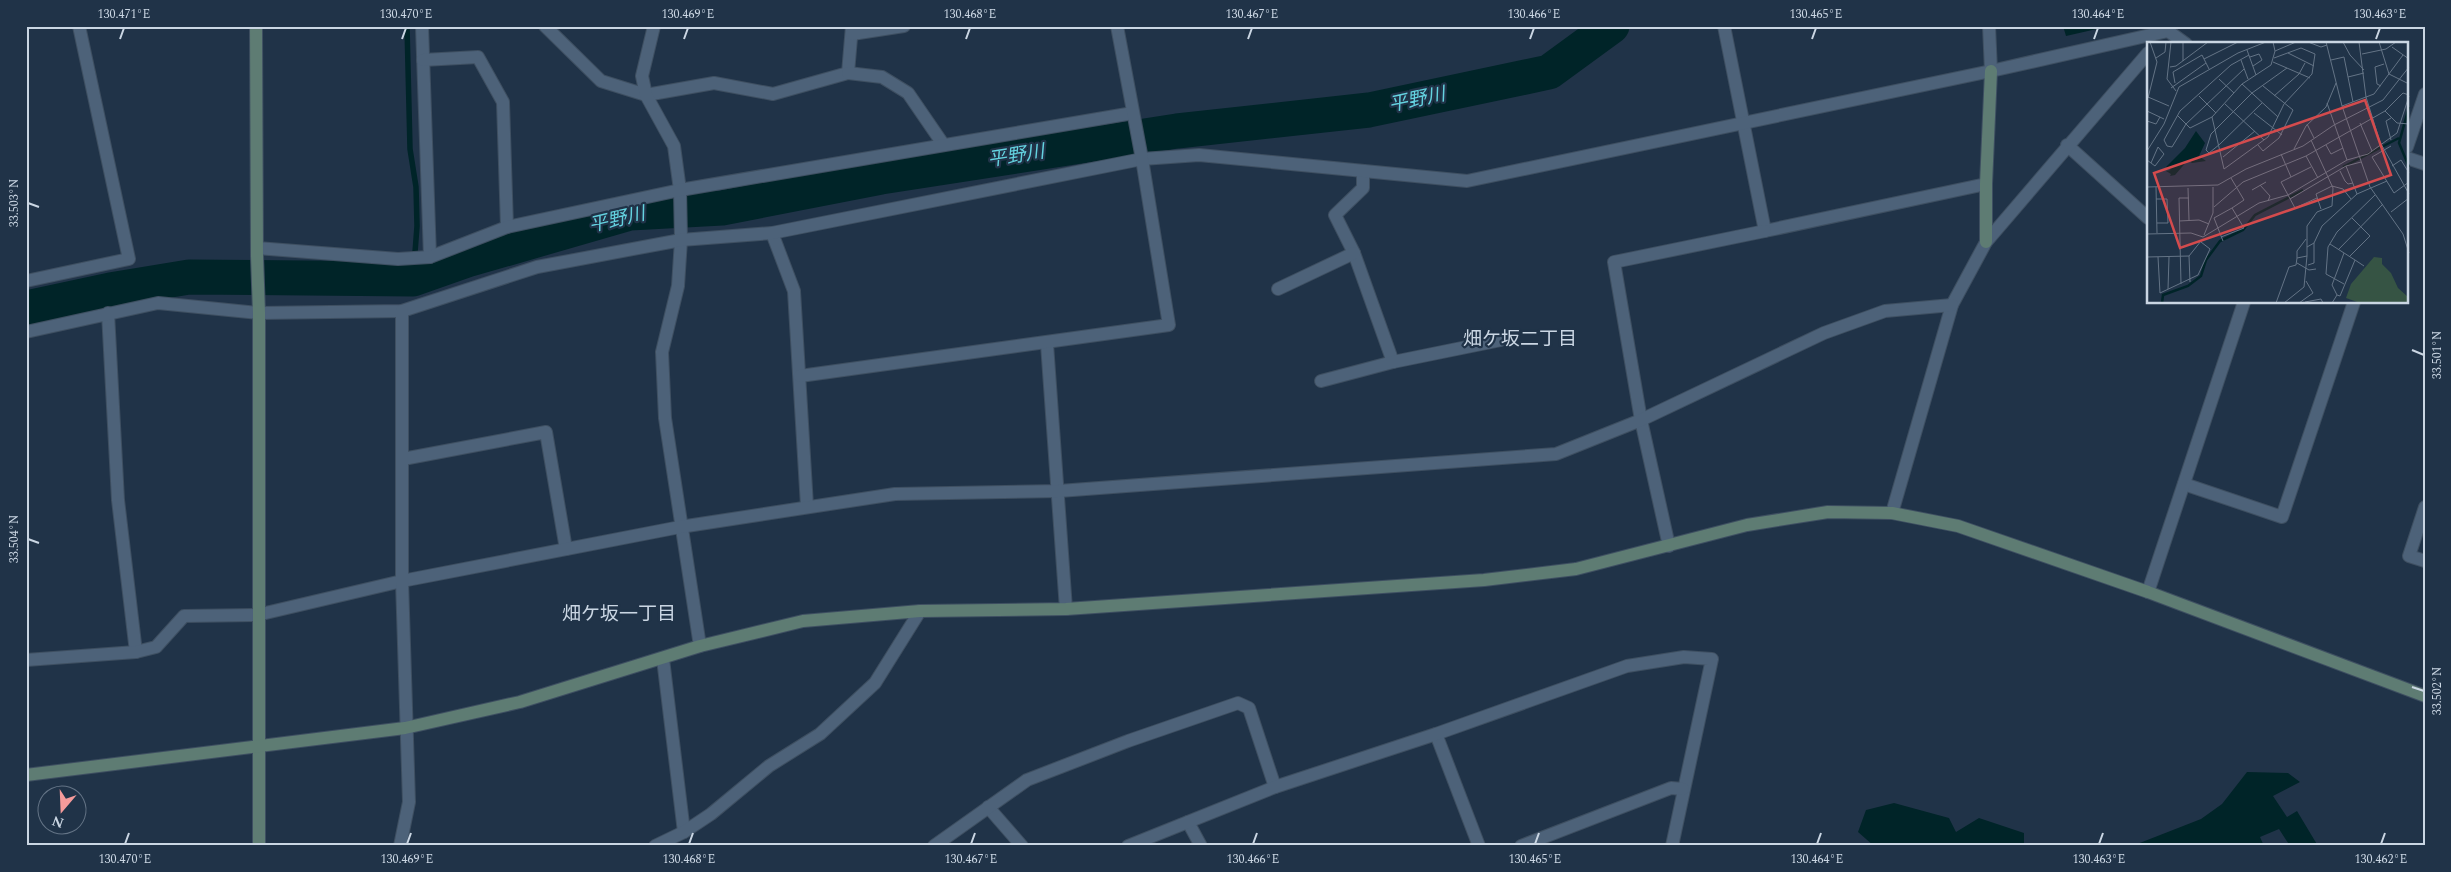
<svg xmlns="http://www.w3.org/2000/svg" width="2451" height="872" font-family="Spectral,'Noto Sans JP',serif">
	<rect width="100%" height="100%" fill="#203348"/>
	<g fill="#002428">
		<path d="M2063,26h47l-44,10z"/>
		<path d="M2247,772l41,1 12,9 -27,14 14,21 10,-6 21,35h-28l-11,-17 -19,8 4,9h-132l69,-27 21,-15z"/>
		<path d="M1894,803l55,15 7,14 23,-14 45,15v13h-150l-16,-14 8,-22z"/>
	</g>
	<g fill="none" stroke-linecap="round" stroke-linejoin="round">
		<path stroke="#002428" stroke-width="5.5" d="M407,26l3,123 6,38 1,39 -4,53"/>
		<path stroke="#002428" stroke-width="35" d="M26,308l84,-18 79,-13 224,2 54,-19 163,-47 92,-5 159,-31 296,-46 192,-21 180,-38 63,-46"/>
		<defs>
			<g id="street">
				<path d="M422,26l8,231"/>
				<path d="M545,26l56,55 45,14 68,-12 59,11 75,-21 4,-47"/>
				<path d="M654,26l-12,50 4,19 28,51 6,44 1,50 -3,46 -16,66 3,66 35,228"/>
				<path d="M1724,26l41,205 221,-47"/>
				<path d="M1989,26l2,45"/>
				<path d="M852,34l52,-8"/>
				<path d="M423,60l55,-3 25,45 4,125"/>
				<path d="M848,73l34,4 26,16 35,51"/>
				<path d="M2067,145l81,73"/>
				<path d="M2407,147l18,-53"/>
				<path d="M2407,158l18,6"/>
				<path d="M1363,171v17l-28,27 19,38 39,109"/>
				<path d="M772,233l22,58 13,215"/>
				<path d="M257,248l141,11 32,-2 77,-30 173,-37 453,-77"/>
				<path d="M26,281l103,-22 -50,-233"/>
				<path d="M1278,289l76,-36"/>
				<path d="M108,313l10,187 18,152"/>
				<path d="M26,332l132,-29 101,10 143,-2 135,-44 144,-27 91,-7 370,-74 57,-4 268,26 524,-110 177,-40 18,13"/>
				<path d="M1047,344l19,265"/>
				<path d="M800,376l369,-51 -27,-166 -25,-133"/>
				<path d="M1321,381l72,-19 108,-22"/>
				<path d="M403,459l143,-27 20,117"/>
				<path d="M2184,484l98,33 72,-215"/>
				<path d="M2425,507l-16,49 16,5"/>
				<path d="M1892,513l60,-208 34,-63 162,-189"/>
				<path d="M1669,546l-28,-126 -27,-158 151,-31"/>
				<path d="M2148,592l96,-290"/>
				<path d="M663,659l21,173"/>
				<path d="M26,660l110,-8 20,-5 28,-31 73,-1 145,-34 278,-54 215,-33 164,-3 497,-37 85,-34 183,-87 61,-22 67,-6"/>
				<path d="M1436,734l43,112"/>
				<path d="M988,807l34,39"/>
				<path d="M1188,822l13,24"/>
				<path d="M400,846l9,-44 -7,-221v-270"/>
				<path d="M655,846l29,-14 27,-18 58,-48 51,-32 55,-51 45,-72"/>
				<path d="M934,846l93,-66 101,-39 110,-38 11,5 26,79"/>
				<path d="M1128,846l147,-59 161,-53 191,-68 57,-9 28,2 -40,187"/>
				<path d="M1521,846l150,-58 12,1"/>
			</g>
			<g id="secondary">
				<path d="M256,26l1,230 2,57v533"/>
				<path d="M1986,242v-58l5,-113"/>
				<path d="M26,775l379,-47 115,-26 180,-56 103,-25 117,-10 146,-2 418,-29 92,-11 171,-44 81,-13 64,1 66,13 190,66 277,104"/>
			</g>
		</defs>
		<use href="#street" stroke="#3e4f61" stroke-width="14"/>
		<use href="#secondary" stroke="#3e4f61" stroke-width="14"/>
		<use href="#street" stroke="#4d6279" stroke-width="12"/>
		<use href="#secondary" stroke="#5e7c73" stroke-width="12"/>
	</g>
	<path fill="none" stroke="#cad6e3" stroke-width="2" d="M120,39l4,-11M402,39l4,-11M684,39l4,-11M966,39l4,-11M1248,39l4,-11M1530,39l4,-11M1812,39l4,-11M2094,39l4,-11M2376,39l4,-11M28,203l11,4M2412,350l12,5M28,539l11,4M2412,687l12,4M125,844l4,-11M407,844l4,-11M689,844l4,-11M971,844l4,-11M1253,844l4,-11M1535,844l4,-11M1817,844l4,-11M2099,844l4,-11M2381,844l4,-11"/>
	<g text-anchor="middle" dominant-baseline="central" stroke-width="4.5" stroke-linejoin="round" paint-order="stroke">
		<g font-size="19" font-style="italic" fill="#64d3e0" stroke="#203348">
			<text transform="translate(1417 100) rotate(-12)">平野川</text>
			<text transform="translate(1016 156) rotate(-9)">平野川</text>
			<text transform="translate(617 220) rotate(-13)">平野川</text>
		</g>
		<g font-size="19" fill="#cad6e3" stroke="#203348">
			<text x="1520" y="339">畑ケ坂二丁目</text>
			<text x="619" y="614">畑ケ坂一丁目</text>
		</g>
	</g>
	<g transform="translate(2147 42)">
		<rect width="261" height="261" fill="#203348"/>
		<path d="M227,215l8,1v6l9,9 7,15 10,9 -1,6h-47l-14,-5 5,-14z" fill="#365444"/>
		<path d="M49,89l9,12 -6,13 7,5 -14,2 -4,-3 -13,15 -5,1 1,-2 -5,-3 5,-1 -5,-3 19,-19z" fill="#002428"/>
		<path fill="none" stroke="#002428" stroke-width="2.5" d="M262,65l-10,36 10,24M196,125l56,-29M15,261l1,-8 25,-9 13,-10 5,-16 14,-19 23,-11 12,-15 48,-25"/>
		<path fill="none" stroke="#647486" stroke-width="1" d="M24,0l-4,37 9,12M36,0v19M161,0l13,5 6,-2M179,0l16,64 28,81 33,47 6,19M196,0l7,13 14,15M212,0l7,55 14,45 29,52M232,0l10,32 20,10M245,5l17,12M100,8l9,25M128,9l21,-9M141,11l26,13M215,12l24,-5 10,-7M103,15l9,-3 3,6 -9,6M9,16l9,-6 1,-10M57,17l34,-17M94,18l7,19M184,18l13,-3 9,45M126,20l37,16M23,25l6,-1 32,-24M97,27l-58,55 -14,23 -5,-1 -3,-6 16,-29 51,-46 18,-10M201,35l16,-4M72,37l15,14M28,41l-2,-11 29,-17 7,14M95,42l36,33M234,44l-4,-2 -2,-17 9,-3M24,46l35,-25M52,54l17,17M127,54l25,-22 6,-11M1,55l21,9M1,56l9,-36 -7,-20M115,61l-42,41 -11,9 -3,-3 5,-16 41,-41 35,-25M180,61l20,57M78,62l39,36M195,64l32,-12 29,-39M0,69l17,8M238,69l12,12 12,1M107,71l28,22M30,73l13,13 22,-11 30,-33 29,-19 4,-14 -2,-9M65,75l12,52 44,-32 16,-33 28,-30 3,-20 -14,-6 -27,10M0,79l9,3 4,-7M213,81l12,28M160,82l7,14M244,98l-5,-19 5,-3M111,103l5,6 16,-13 14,-28 -30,-24M179,103l5,9 12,-6M244,104l-19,11 22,36 15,-11M147,107l12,-23 20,-19 10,-24M0,109l17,-27 15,-37 59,-34 28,-11M134,112l10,23M159,114l12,22M76,115l32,-26M0,118l4,3 7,-16 6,7 -9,12 -4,-3M199,124l11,28M245,124l9,-6 8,13M164,125l-30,15 14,26 22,-10M193,129l5,10 3,3 5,-1M84,136l13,22 -12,8M113,143l10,11 -2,5M0,145l71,-2 28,-16 57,-23 31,-21 49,-25 26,-33M9,145l1,46M41,146l1,32M105,148l14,-8M9,157h11l1,24h-11M143,157l56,-33 15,-4M67,165l29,-25 63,-26 79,-45 18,-18 6,2M174,167l-5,-15 16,-8 11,3 8,10M244,170l18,-14M67,176l18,-10 12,20 -23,9M67,176l9,23M32,179l20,-1 10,4M0,192l44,-1 12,4 56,-34 29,-8 59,-35 21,-6 29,-21 12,-37M57,193l9,-22v-26M183,202l25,16M160,205l7,-4 8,-17 35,-32 30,-13M191,208l45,-46M42,214l1,26M203,214l20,-20 -18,-18M0,215l42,-1 12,-15M11,215l2,36 38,-18 12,-26 -9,-7M150,216v-7l9,-12M150,221l12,7 7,-1M161,223l6,-2v-20M34,242l-2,-86h10M197,242l-18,-10 2,-27 9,-15 38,-37M21,247l1,-32M190,253l-5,-10 12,-32M158,260l16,-3 2,4M129,261l13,-36 7,-2 1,-7 10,-2v-30l10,-14 15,-6 1,-18 -22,-48M137,261l20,-16 3,-31M152,261l14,-10 -7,-12M185,261l5,-8 3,1 15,-36 9,6"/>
		<path fill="#d44b4d" fill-opacity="0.15" stroke="#d44b4d" stroke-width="2.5" d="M218,58l26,75 -211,73 -26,-75z"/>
		<rect width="261" height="261" fill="none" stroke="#cad6e3" stroke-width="2.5"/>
	</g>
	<rect width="2451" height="872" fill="none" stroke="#203348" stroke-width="55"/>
	<g transform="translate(62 810) rotate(199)"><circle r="24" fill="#203348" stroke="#647486"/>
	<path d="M0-4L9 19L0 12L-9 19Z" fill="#f59b9b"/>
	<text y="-8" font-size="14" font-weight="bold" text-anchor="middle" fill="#cad6e3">N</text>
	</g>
	<rect x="28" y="28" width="2396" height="816" fill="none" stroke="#cad6e3" stroke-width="2"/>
	<g font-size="12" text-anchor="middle" fill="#cad6e3">
		<text x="124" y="18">130.471°E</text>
		<text x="406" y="18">130.470°E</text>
		<text x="688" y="18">130.469°E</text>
		<text x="970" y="18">130.468°E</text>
		<text x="1252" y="18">130.467°E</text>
		<text x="1534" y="18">130.466°E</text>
		<text x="1816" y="18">130.465°E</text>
		<text x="2098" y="18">130.464°E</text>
		<text x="2380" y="18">130.463°E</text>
		<text transform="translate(14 203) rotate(-90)" y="4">33.503°N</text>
		<text transform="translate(2437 355) rotate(-90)" y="4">33.501°N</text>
		<text transform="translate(14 539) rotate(-90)" y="4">33.504°N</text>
		<text transform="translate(2437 691) rotate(-90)" y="4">33.502°N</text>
		<text x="125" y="863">130.470°E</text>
		<text x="407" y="863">130.469°E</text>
		<text x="689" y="863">130.468°E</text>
		<text x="971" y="863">130.467°E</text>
		<text x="1253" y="863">130.466°E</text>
		<text x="1535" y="863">130.465°E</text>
		<text x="1817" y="863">130.464°E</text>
		<text x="2099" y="863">130.463°E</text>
		<text x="2381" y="863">130.462°E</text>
	</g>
</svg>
